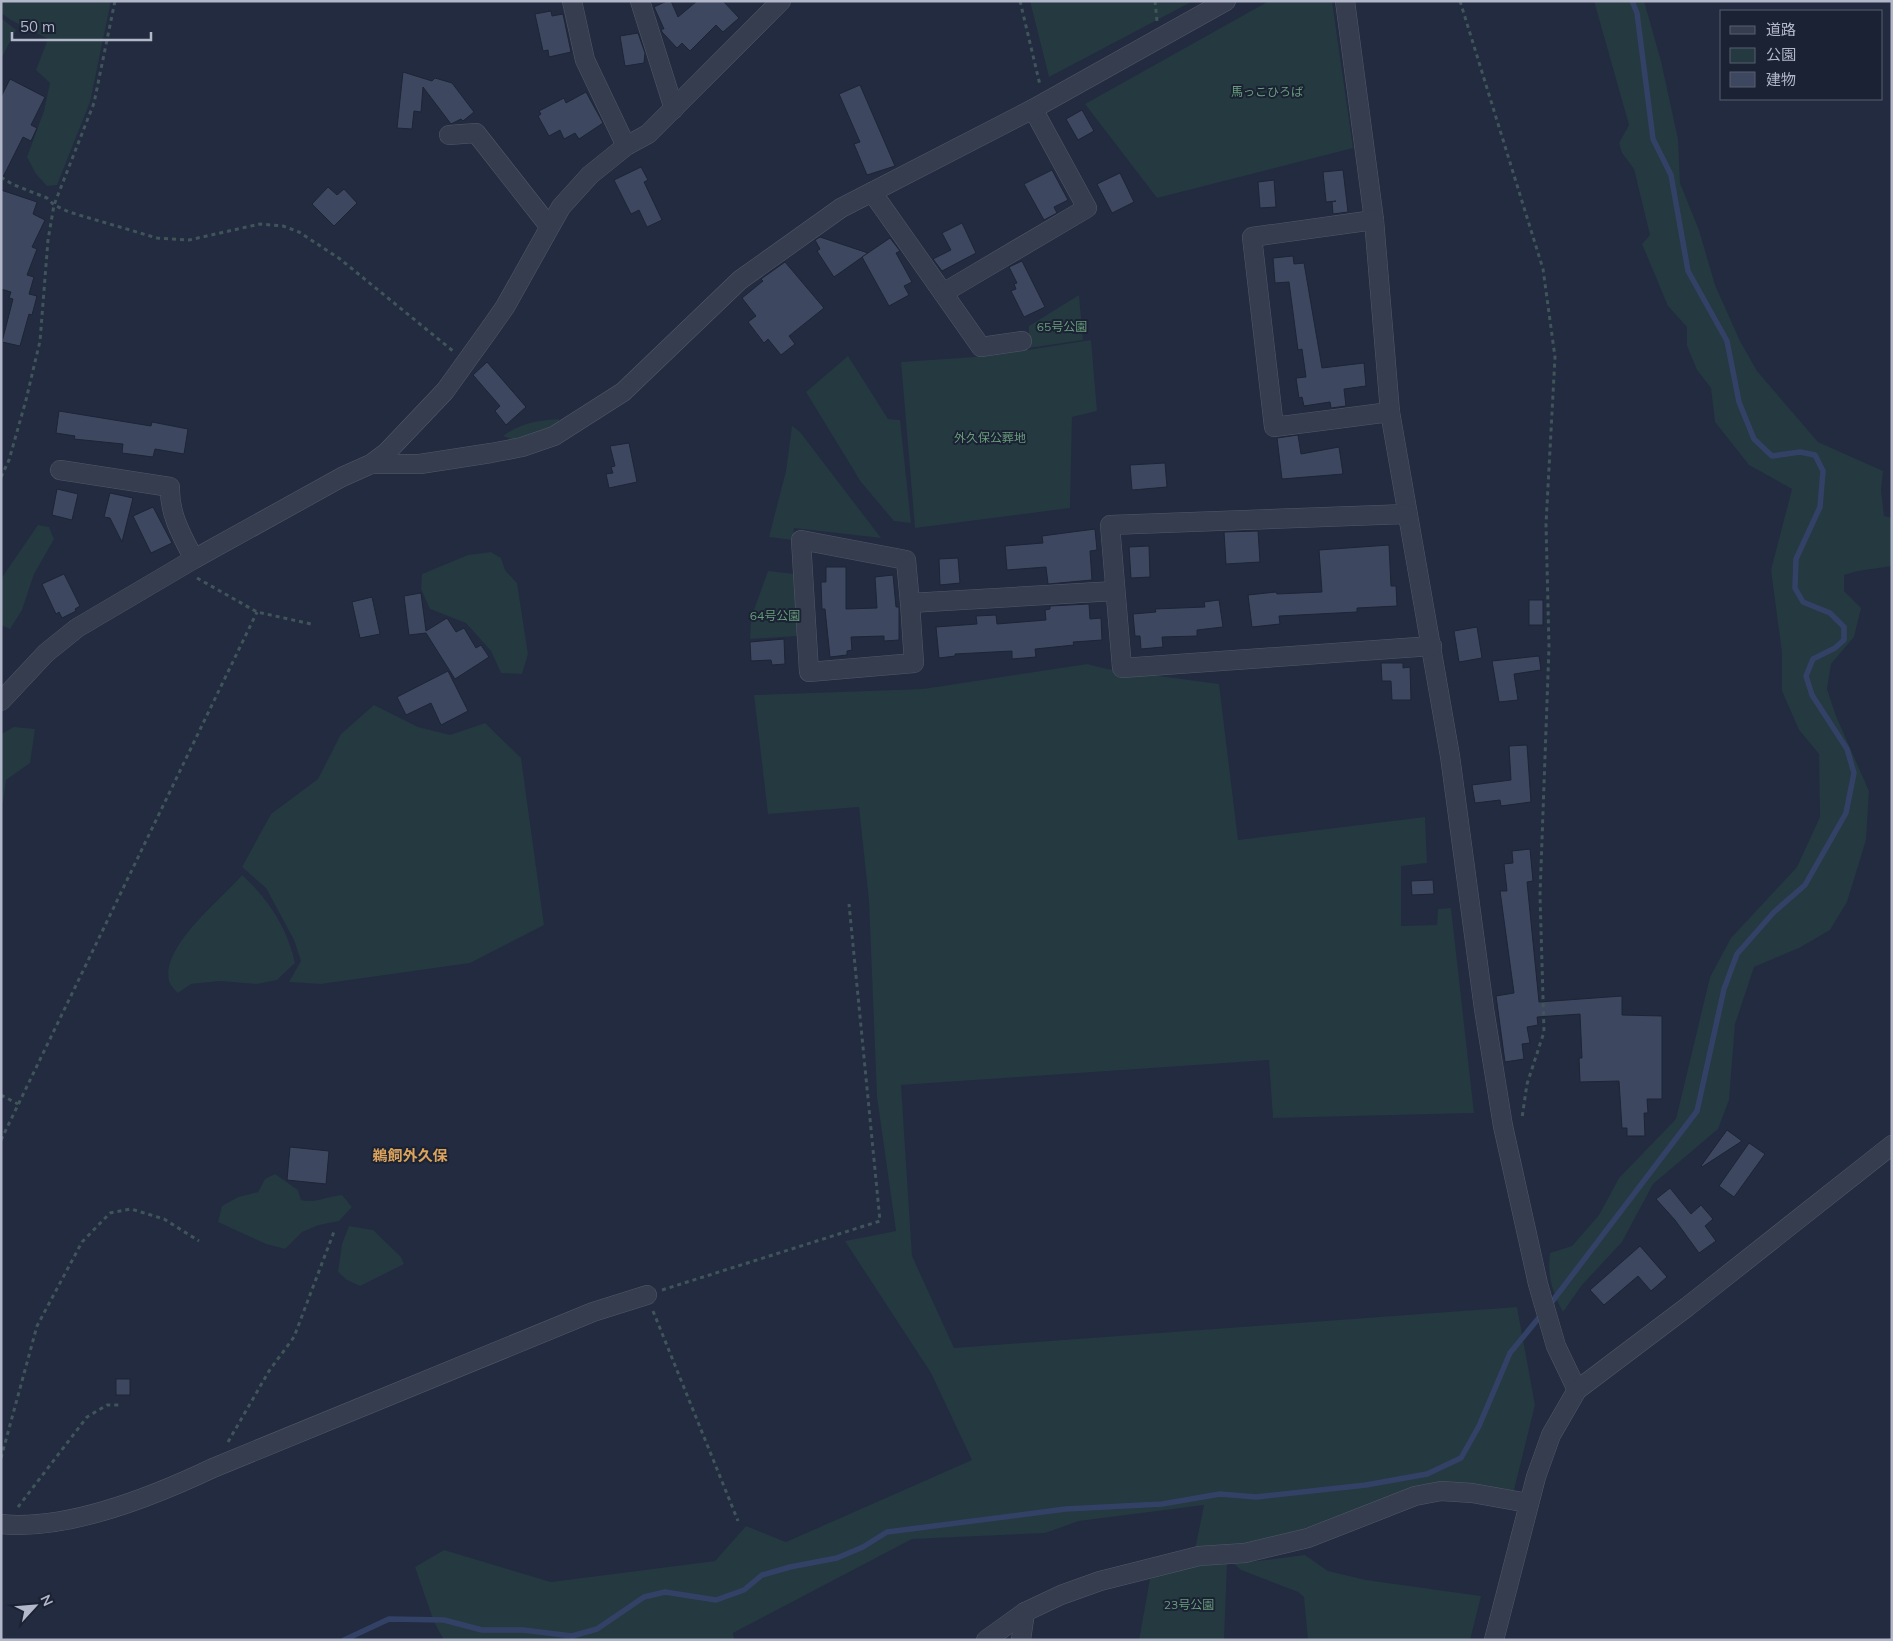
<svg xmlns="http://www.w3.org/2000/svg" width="1893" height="1641" font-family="Mulish,'Noto Sans JP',sans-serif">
	<rect width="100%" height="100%" fill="#222b3f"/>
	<g fill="#243940">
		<path d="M1,1h110l-21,101 -33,83 -10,1 -11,-12 -9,-17 17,-46 6,-28 -14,-13 12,-31 -37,-19 -10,-7z"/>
		<path d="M1030,1h163l-144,76z"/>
		<path d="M1269,1h63l21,147 -196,50 -72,-94z"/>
		<path d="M1594,1h50l17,60 17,78 2,44 19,47 16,55 25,56 17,30 61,71 65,29 -2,19 3,26 8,2v48l-34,5 -14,4v16l17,17 -7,29 -23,27 -4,25 9,27 33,75 -3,49 -19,62 -17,28 -31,18 -45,19 -19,57 -6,76 -11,29 -65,55 -31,58 -40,43 -19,27c-11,-19 -16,-38 -13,-59l22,-7 27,-31 20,-37 57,-59 34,-142 21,-39 66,-71 23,-50 -1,-63 -20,-24 -17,-39v-38l-11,-83 21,-81 -43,-24 -34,-43 -4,-34 -14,-18 -10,-24v-19l-19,-21 -26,-62 8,-9 -16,-66 -12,-16 -3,-10 10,-18z"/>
		<path d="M1,18l15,12 -15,29z"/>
		<path d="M1079,295l4,45 -54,8v-22z"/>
		<path d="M1091,340l6,71 -25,6 -2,91 -155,20 -14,-166 88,-6z"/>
		<path d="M848,356l40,63 12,1 11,103 -17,-2 -33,-39 -55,-90z"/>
		<path d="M559,419l1,8 -43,14 -14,-5c15,-12 36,-16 56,-17z"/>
		<path d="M792,426l8,6 81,106 -87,-10 -1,12 -24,-3 17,-66z"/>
		<path d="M38,525l11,2 5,12 -20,35 -12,36 -12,19 -9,-4v-46z"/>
		<path d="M491,552l10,6 4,12 12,13 11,71 -6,20 -21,-1 -10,-22 -25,-28 -36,-14 -9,-20 1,-15 46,-19z"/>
		<path d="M768,571l27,3 2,62 -47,3 1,-21z"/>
		<path d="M1087,664l20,5 112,15 19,156 187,-23 2,46 -26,3v60l36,-1 1,-16 13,-1 23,205 -201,5 -4,-58 -368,25 11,171 42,92 563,-41 18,98 -24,97 -83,-7 -144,51 -89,4 9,-45 -125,16 -34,12 -133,6 -179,94 1,7h-290l-10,-18 -19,-55 29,-17 107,32 164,-21 31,-35 40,16 186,-82 -41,-87 -86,-132 51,-10 -19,-134 -8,-196 -10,-94 -91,7 -14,-119 169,-6z"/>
		<path d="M374,705l44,22 32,8 35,-12 36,35 23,167 -74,38 -149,21 -32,-2 12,-21 -7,-21 -28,-52 -24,-21 29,-53 47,-35 23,-45z"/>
		<path d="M14,727l21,2 -5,34 -24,17 -3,22 -2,1v-69z"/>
		<path d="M242,875c26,23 46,54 53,88l-18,17 -20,4 -37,-3 -29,3 -13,9c-3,-3 -8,-8 -9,-12 -8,-35 53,-82 73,-106z"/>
		<path d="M275,1174l23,16 3,10c12,4 28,-4 41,-5l10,12 -13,14 -20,4 -17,7 -17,17 -19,-5 -48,-22 4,-16 16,-9 20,-5 7,-13z"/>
		<path d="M349,1226l24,4 28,27 3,7 -44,22 -13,-6 -9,-8 4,-28z"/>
		<path d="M1305,1555l23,16 38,9 115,16 -11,44h-162l-4,-43 -6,-5 -57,-22 -7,-6z"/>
		<path d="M1227,1564l-3,76h-85l11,-61 42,-13z"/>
	</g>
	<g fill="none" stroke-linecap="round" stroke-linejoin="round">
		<g stroke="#334166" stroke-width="5.5">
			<path d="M1548,1307l149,-196 27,-122 13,-35 37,-42 31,-27 41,-72 8,-40 -7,-24 -35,-54 -6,-19 7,-17 22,-11 9,-8v-13l-14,-14 -27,-11 -8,-14 1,-29 24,-52 3,-36 -8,-16 -15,-3 -28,4 -18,-17 -15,-37 -12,-61 -39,-70 -17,-96 -18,-36 -16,-126 -5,-12"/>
			<path d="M344,1640l45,-21 55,1 38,10h41l49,6 25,-7 47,-32 21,-5 51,8 28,-10 18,-15 28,-8 47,-9 26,-11 24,-15 179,-23 96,-5 58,-10 36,3 110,-12 61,-11 34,-16 18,-32 31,-73 32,-39"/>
		</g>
	</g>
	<g fill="#3e4760" stroke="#1d2436">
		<path d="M667,1h4l7,16 19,-16h26l16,17 -16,14 -7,-7 -26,26 -8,-8 -5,5 -15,-16 -1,-3h3l-10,-22z"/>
		<path d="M551,11l1,5 11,-2 8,38 -22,5 -1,-7 -5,1 -8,-37z"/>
		<path d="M638,33l7,20 -1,10 -19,3 -5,-30z"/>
		<path d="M403,72l29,9 3,-3 17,5 22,29 -11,9 -2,-2 -10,5 -28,-37 -2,25 -7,-1 -2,18 -15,-1z"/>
		<path d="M10,79l35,18 -14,28 6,3 -6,13 -8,-4 -22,44v-84z"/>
		<path d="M860,85l35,81 -28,9 -13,-31 6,-2 -21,-48z"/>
		<path d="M586,92l17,31 -24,16 -4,-6 -11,6 -4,-9 -11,6 -11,-20 3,-2 -2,-3 25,-13 2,5z"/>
		<path d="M1082,110l12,21 -16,9 -12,-21z"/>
		<path d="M641,167l7,13 -4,2 18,38 -15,7 -8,-17 -8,4 -17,-34z"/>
		<path d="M1052,170l16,30 -14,7 3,6 -13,7 -20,-36z"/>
		<path d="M1343,170l5,42 -15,2 -1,-12 4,-1 -10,1 -3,-30z"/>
		<path d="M1120,173l14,29 -22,11 -15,-29z"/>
		<path d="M1274,180l2,27 -16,1 -2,-26z"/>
		<path d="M328,187l9,8 7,-6 13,14 -23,23 -22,-22z"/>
		<path d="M1,190l36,12 -4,12 12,6 -13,27 5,2 -10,26 7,2 -5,17 8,2 -5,19 -3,-1 -9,32 -18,-4 11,-43 -4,-1 2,-6 -10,-3z"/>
		<path d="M962,223l14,30 -34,18 -9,-12 18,-9 -9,-17z"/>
		<path d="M820,237l48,16 -34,24 -17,-26 3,-2 -5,-9z"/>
		<path d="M890,238l10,13 -4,2 16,29 -8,4 5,9 -20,11 -27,-49z"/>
		<path d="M1293,256l1,8 10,-1 18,105 42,-5 2,23 -22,3 2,17 -15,2 -1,-6 -26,4 -2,-9 -3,1 -3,-20 10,-1 -4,-28 -4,1 -9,-68 -14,1 -2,-25z"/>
		<path d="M1022,261l23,46 -21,10 -13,-26 5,-2 -2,-5 3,-1 -8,-16z"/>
		<path d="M785,262l39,46 -35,28 6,8 -14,11 -13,-16 -4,4 -16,-21 8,-6 -14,-18 21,-17 -2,-2z"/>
		<path d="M487,362l39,45 -20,18 -11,-14 5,-5 -27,-31z"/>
		<path d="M59,411l92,15 1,-4 36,7 -4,25 -29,-5 -2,8 -31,-4 1,-9 -49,-5 1,-3 -19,-3z"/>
		<path d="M1298,435l3,19 38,-7 4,27 -61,5 -5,-41z"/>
		<path d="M629,443l8,39 -28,6 -3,-14 7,-1 -2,-6 4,-1 -5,-20z"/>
		<path d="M1165,463l2,24 -35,3 -2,-25z"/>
		<path d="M57,489l21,5 -6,26 -20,-5z"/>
		<path d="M110,493l23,5 -11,44 -12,-24 -6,-1z"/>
		<path d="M153,507l19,36 -21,10 -18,-37z"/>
		<path d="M1095,529l2,21 -7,1 2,29 -44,4 -2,-17 -39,3 -2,-24 38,-3 -1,-7z"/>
		<path d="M1258,531l2,31 -34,2 -2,-32z"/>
		<path d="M1389,545l2,41h5l1,20 -40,2v4l-78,4 1,8 -28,3 -4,-32 28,-3 1,2 45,-2 -3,-42z"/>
		<path d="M1149,546l1,31 -19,1 -2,-31z"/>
		<path d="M958,558l2,25 -20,2 -1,-26z"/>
		<path d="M826,567h20v42l31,-1 -2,-31 18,-2 3,32h3v33l-15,1v-5l-33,1 1,13 -5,1v4l-17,2 -5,-48h-3l-1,-27h5z"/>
		<path d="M64,574l16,32 -5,3 1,2 -14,7 -3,-6 -3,2 -14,-30z"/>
		<path d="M421,593l5,38 21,-13 9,14 8,-4 12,20 5,-3 8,12 -34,22 -29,-46 -17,2 -5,-39z"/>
		<path d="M372,597l8,37 -20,4 -8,-36z"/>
		<path d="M1219,600l4,27 -26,3v6l-35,1 1,10 -22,2 -1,-13h-5l-2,-22 23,-2 -1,-3 50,-2 -1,-5z"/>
		<rect x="1529" y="600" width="14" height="25"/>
		<path d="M1089,604l1,15 11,-1 1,22 -29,2 1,3 -39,4 1,8 -24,2v-8l-57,3v2l-16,2 -3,-31 41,-3 -1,-8 20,-1 1,9 49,-4 -1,-10 5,-1v-3z"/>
		<path d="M1477,627l5,31 -23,4 -5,-31z"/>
		<path d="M784,639l1,25 -13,1 -1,-5 -20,1 -1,-19z"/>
		<path d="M1539,656l2,14 -27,4 4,26 -19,2 -7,-41z"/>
		<path d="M1381,663h22v5l7,-1 1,33h-19l-1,-19h-9z"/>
		<path d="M448,671l20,40 -27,14 -10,-22 -25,12 -9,-18z"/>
		<path d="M1527,745l4,57 -30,4 -1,-6 -25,3 -3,-18 39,-5 -2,-34z"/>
		<path d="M1530,849l3,32 -6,1 12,120 83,-6v19l40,1v83h-15l1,14h-4l1,23h-18v-8h-5l-3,-47 -39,1 -1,-24h3l-2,-44 -43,3 1,8 -11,2 3,16 -8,1 2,15 -19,3 -9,-66 18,-3 -14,-102h7l-3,-27 9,-1 -1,-12z"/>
		<path d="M1433,880l1,14 -22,1 -1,-14z"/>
		<path d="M1727,1130l15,11 -40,26 -1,-1z"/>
		<path d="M1749,1143l16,11 -31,43 -15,-11z"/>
		<path d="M290,1147l39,4 -3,33 -39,-4z"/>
		<path d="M1670,1188l21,26 10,-9 12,14 -8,7 11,15 -17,12 -24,-33 -19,-21z"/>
		<path d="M1640,1246l27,31 -16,14 -13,-15 -34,29 -14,-15z"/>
		<rect x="116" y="1379" width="14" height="16"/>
	</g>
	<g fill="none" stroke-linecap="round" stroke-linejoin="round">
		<defs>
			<g id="minor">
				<path d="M572,1l13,59 41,86"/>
				<path d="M640,1l34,108"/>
				<path d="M1345,1l29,219 16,192 60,344 34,253 19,117 35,158 18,62 21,44"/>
				<path d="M449,135l27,-2 73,93"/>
				<path d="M872,192l109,155 41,-6"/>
				<path d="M1374,220l-122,17 22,190 116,-15"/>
				<path d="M943,293l144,-85 -54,-99"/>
				<path d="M371,464h49l71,-11 31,-6 32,-11 69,-44 117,-112 101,-72 192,-99 193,-108"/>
				<path d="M60,470l110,17c-1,27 12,49 24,72"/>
				<path d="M1407,514l-297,11 12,143 310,-22"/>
				<path d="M910,603l4,60 -105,9 -8,-132 105,20 4,43 205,-12"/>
				<path d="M1,701l45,-48 31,-25 117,-69 148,-82 29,-13 16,-12 58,-61 41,-57 19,-27 56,-100 29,-32 36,-29 22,-12 133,-133"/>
				<path d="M1,1524c67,7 153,-28 212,-56l380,-156 54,-17"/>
				<path d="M986,1640l39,-28 36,-17 39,-14 99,-25 46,-3 63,-15 107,-42 26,-5 31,2 56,10"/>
				<path d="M1021,1640l4,-28"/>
				<path d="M1494,1640l42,-163 15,-42 26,-45 110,-83 205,-162"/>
			</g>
		</defs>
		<use href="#minor" stroke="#51586a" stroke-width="20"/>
		<g stroke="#3f555a" stroke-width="3" stroke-dasharray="4 4" stroke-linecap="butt">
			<path d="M1020,1l20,84"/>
			<path d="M1155,1l2,20"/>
			<path d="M1460,1l83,268 12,88 -9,167 3,123 -9,248 4,137 -17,52 -5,34"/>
			<path d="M1,177l11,7 35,14 7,7 15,7 88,26 32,2 71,-16 23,2 16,6 41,27 113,92"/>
			<path d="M1,477l8,-17 17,-60 14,-59 8,-101 6,-35 40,-102 21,-102"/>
			<path d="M197,578l60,34 54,12"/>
			<path d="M1,1095l17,9"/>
			<path d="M1,1140l256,-528"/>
			<path d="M662,1290l218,-69 -31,-317"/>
			<path d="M653,1311l85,210"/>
			<path d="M228,1442l41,-71 25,-34 41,-108"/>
			<path d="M1,1458l36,-132 45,-84 28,-29 21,-4 33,10 35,22"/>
			<path d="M18,1507l69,-90 20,-12h15"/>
		</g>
		<use href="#minor" stroke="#363d4f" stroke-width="19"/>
	</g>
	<g text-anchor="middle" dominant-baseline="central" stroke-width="4" stroke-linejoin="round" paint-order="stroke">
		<g font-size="12" fill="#689d7b" stroke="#1b2234">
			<text x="1267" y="91">馬っこひろば</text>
			<text x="1062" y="326">65号公園</text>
			<text x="990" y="437">外久保公葬地</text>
			<text x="775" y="615">64号公園</text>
			<text x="1189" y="1604">23号公園</text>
		</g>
		<g font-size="15" font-weight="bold" fill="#dca45b" stroke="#1b2234">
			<text x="410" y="1155">鵜飼外久保</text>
		</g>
	</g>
	<rect width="1893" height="1641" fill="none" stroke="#b2b8ca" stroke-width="5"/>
	<rect x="1720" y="10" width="162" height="90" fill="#1b2234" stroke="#575e70"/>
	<rect x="1730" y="26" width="25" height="8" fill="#363d4f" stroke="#575e70"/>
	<text x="1766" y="35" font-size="15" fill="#b2b8ca">道路</text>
	<rect x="1730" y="48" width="25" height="15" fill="#243940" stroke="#575e70"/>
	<text x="1766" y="60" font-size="15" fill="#b2b8ca">公園</text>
	<rect x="1730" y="72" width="25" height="15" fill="#3e4760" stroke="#575e70"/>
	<text x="1766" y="85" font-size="15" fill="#b2b8ca">建物</text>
	<g transform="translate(35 1606) rotate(64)" stroke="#1b2234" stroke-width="4" paint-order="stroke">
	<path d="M0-4L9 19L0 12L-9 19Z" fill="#b2b8ca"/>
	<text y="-8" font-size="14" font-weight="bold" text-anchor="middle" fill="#b2b8ca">N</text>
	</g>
	<path d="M12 32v8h139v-8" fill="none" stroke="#b2b8ca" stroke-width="2.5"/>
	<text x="20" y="32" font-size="15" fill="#b2b8ca" stroke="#1b2234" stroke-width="4" paint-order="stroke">50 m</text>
</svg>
